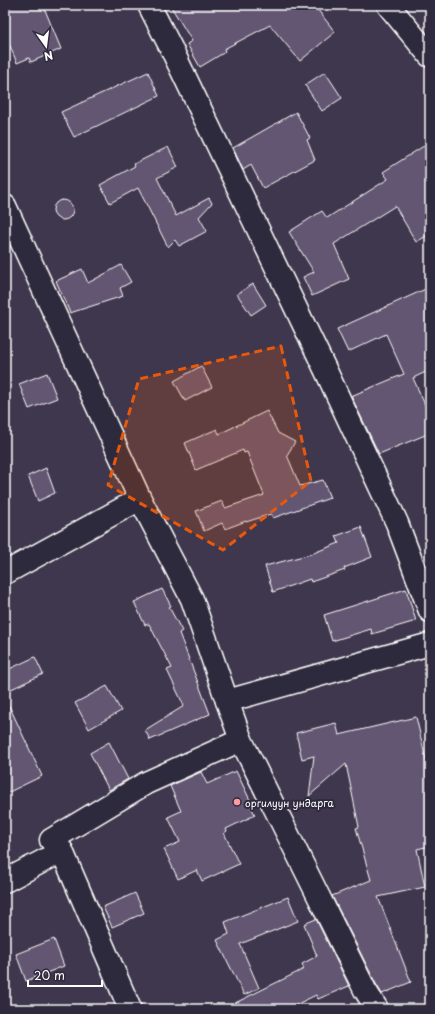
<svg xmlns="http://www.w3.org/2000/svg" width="435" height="1014" font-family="'Playpen Sans',sans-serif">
	<rect width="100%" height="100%" fill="#3f374d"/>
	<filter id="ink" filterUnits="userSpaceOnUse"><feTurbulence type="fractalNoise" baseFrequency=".025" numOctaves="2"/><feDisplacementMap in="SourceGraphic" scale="8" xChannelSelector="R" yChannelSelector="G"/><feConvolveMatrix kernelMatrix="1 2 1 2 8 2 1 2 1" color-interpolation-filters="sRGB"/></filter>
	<g filter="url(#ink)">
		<g fill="#645672" stroke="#fff">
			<path d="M5,5h38l18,44 -30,13 -2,-4 -12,5 -12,-29z"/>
			<path d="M170,5h144l21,27 -35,29 -30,-36 -46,24 1,3 -25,15 -13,-23 5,-3z"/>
			<path d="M148,72l11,24 -85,41 -13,-25z"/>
			<path d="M325,72l17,26 -20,13 -17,-26z"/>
			<path d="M296,112l14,26 -3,2 8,20 -52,28 -12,-23 -8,5 -10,-22z"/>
			<path d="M430,142v92l-14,8 -21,-36 -61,38 15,35 -37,17 -9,-19 11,-5 -25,-40 33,-21 5,7 61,-39 -5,-7z"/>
			<path d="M168,147l10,20 -21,11 19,38 33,-18 3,5 -13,14 8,14 -28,15 -4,-6 -7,7 -30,-59 -28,15 -10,-18 35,-19 -1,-2z"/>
			<circle cx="63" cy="210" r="10"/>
			<path d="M121,265l10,17 -11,6 3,8 -53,17 -14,-32 26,-12 6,14z"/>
			<path d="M253,284l13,21 -15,10 -14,-21z"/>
			<path d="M430,287v83l-17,8 17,38v17l-51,21 -28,-58 53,-22 -18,-40 -38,18 -11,-23z"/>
			<path d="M201,366l11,21 -27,14 -11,-20z"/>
			<path d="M47,373l10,25 -28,11 -10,-25z"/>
			<path d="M267,411l11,22 17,9 -8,13 13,31 23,-6 7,18 -57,20 -2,-4 -25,8v-1l-21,8 -3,-6 -18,8 -8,-20 26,-10 3,7 39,-13 -17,-43 -3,1 -1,-3 -47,20 -11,-27 32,-14 2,5z"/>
			<path d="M46,468l9,25 -17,8 -10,-25z"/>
			<path d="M361,527l11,30 -28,11 1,2 -34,12 -1,-3 -37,13 -8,-26 46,-12 28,-11 -3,-7z"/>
			<path d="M162,589l9,17 -2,1 13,24 -3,2 31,81 -60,26 -5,-10 39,-24 -17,-36 5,-2 -23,-44 -4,1 -11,-23z"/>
			<path d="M406,589l10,32 -44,13 -1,-5 -39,12 -8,-26z"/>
			<path d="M35,657l8,17 -38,18v-21z"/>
			<path d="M107,686l14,25 -32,18 -14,-26z"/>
			<path d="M5,697l37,79 -37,18z"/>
			<path d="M416,717l14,60v69l-13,3 8,38 -47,10 33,85 -29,12 -6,-10 -44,-88 39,-16 -15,-52 3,-1 -13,-63 -37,32 5,-40 -12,3 -6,-26 40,-10 3,12z"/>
			<path d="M109,742l19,37 -19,11 -19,-37z"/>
			<path d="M236,771l14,29h-2l7,15 -29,14 1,2 -3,2 15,31 -37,17 -5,-11 -19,9 -14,-30 16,-7 -12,-25 13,-6 -11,-25 31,-14 6,12z"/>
			<path d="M135,893l9,20 -32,14 -9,-20z"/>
			<path d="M288,897l10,24 -58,23 19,44 -15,7 -27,-55 12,-6 -4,-12z"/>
			<path d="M316,919l33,67 -31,13 -2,-4 -29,14h-64l81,-40 -2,-5 15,-8 -13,-32z"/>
			<path d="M54,939l10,27 -38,15 -10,-27z"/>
		</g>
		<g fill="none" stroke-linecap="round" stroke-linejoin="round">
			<defs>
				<g id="minor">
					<path d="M149,5l23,45 154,321 71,152 33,88"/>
					<path d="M5,206l135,293 52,100 35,102 203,-57"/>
					<path d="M5,573l135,-74"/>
					<path d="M227,701l14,39 124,250 12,19"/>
					<path d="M5,881l57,-30"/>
					<path d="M130,1009l-68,-158 -11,-11 95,-57 95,-43"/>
				</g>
				<path id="secondary" d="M388,5l42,51"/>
			</defs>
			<use href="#minor" stroke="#fff" stroke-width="25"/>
			<use href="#secondary" stroke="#fff" stroke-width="25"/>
			<use href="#minor" stroke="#2f2a3d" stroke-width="22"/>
			<use href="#secondary" stroke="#2f2a3d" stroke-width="22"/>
		</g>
	</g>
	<path fill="#e8590c" fill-opacity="0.2" stroke="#e8590c" stroke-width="3" stroke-dasharray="8 5" stroke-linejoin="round" d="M281,346l30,135 -88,69 -115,-65 31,-106z"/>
	<circle fill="#ff9aa2" stroke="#2f2a3d" stroke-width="1.5" cx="237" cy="802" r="4"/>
	<g text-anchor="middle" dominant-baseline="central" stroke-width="4" stroke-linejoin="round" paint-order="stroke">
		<g font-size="10" fill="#fff" stroke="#2f2a3d" text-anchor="start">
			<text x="245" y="802">оргилуун ундарга</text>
		</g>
	</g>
	<rect width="435" height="1014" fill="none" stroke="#2f2a3d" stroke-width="20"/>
	<rect x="10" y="10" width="415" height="994" fill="none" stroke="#fff" stroke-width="1.5" filter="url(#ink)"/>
	<g transform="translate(46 46) rotate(166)" stroke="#2f2a3d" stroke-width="3" paint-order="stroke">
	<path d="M0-3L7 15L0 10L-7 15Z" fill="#ffffff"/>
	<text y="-6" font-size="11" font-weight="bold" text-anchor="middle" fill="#ffffff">N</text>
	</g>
	<path d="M28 980v6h74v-6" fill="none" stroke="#ffffff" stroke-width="2"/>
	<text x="34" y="980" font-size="12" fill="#ffffff" stroke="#2f2a3d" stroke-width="3" paint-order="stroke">20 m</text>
</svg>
